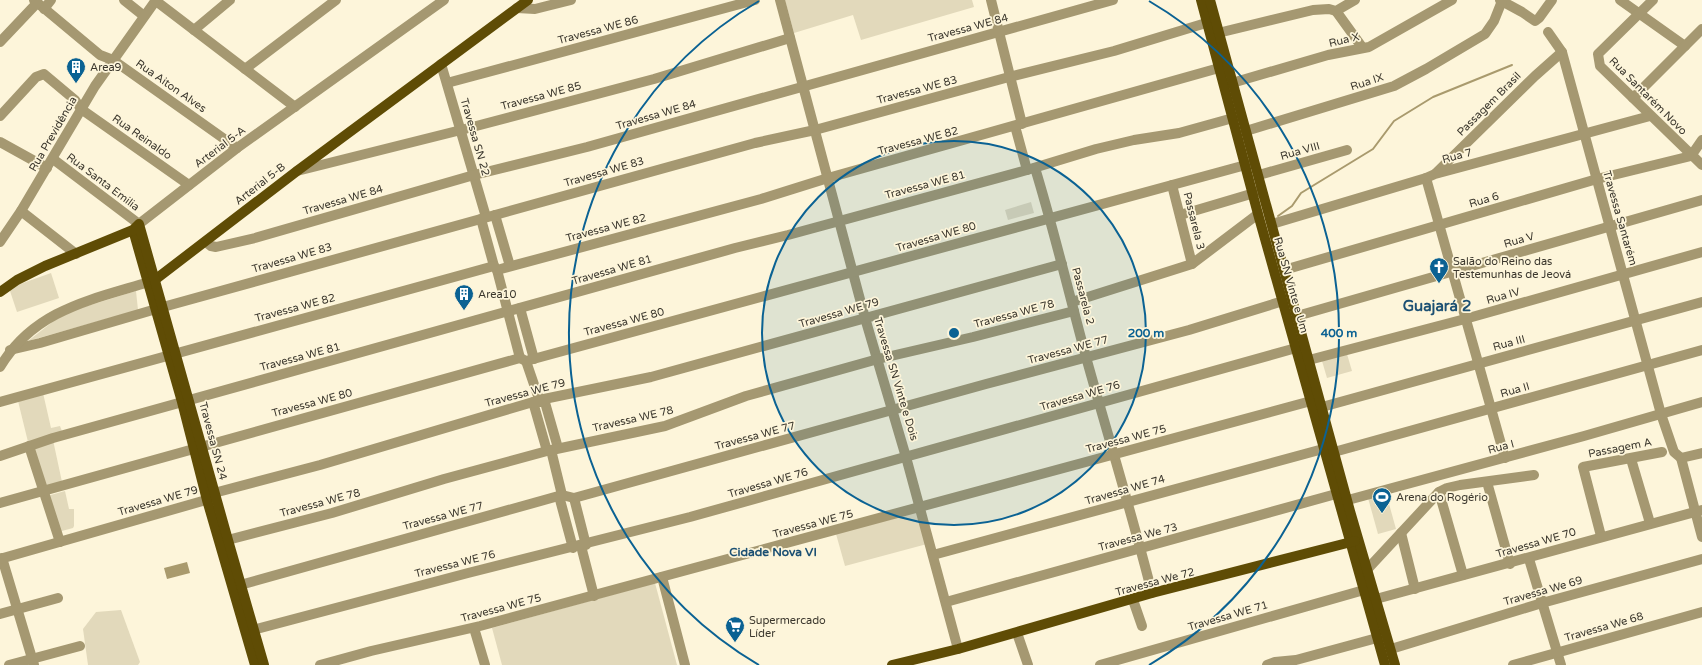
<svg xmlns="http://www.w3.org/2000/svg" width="1702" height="665" font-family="'Varela Round',sans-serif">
	<rect width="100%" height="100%" fill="#fdf5da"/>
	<g fill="#e2d9bb">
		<path d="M785,0h187l2,7 -113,33 -8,-25 -59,18z"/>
		<path d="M1031,202l3,11 -26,7 -3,-10z"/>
		<path d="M51,273l8,25 -42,14 -8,-24z"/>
		<path d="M136,291l2,19 -110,31 27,-21 16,-9z"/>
		<path d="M1347,354l5,17 -25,7 -5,-17z"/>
		<path d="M43,393l8,35 9,-2 3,8 -34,12 -11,-45z"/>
		<path d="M53,440l9,42 -17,4 -12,-38z"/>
		<path d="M65,491l4,18h5v17l-1,2 -15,4 -11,-36z"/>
		<path d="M1386,493l10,36 -18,5 -10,-36z"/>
		<path d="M918,512l9,32 -82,22 -9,-32z"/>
		<path d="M655,583l22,82h-175l-10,-37z"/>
		<path d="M121,610l19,52 -2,3h-50l-5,-36 13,-17z"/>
	</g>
	<path fill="#a99a6d" d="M187,562l3,11 -23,6 -3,-11z"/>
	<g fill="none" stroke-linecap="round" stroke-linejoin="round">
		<path stroke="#a99a6d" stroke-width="2" d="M1278,216l14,-10 9,-13 72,-44 21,-28 39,-24 79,-32"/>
		<g stroke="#a59871" stroke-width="10">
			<path d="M34,0l66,55 13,5 124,88"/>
			<path d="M124,0l20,16"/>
			<path d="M780,0l85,318 41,139 52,192"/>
			<path d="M991,0l31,124"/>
			<path d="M1500,0l22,12 13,9 4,-3 13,-18"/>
			<path d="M1620,0l65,46"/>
			<path d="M1653,0l-55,54 2,12 102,99"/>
			<path d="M156,1l139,106"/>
			<path d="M517,8l18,1 36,-9"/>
			<path d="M44,9l7,-9"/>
			<path d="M1336,11l26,36"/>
			<path d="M194,30l36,-30"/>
			<path d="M1548,32l14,20 99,362 13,38 7,6 21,79"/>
			<path d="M1218,33l95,-23 16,-1 7,2 19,-11"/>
			<path d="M0,42l37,-39"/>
			<path d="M441,64l45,153"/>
			<path d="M245,69l91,-69"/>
			<path d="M447,83l308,-83"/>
			<path d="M1232,83l96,-28 41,-8 83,-47"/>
			<path d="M1633,98l69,-69"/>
			<path d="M0,116l36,-39 8,-3 31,26 6,9 108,76"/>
			<path d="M1015,126l12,44"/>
			<path d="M1246,131l148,-45 32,-17 59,-35 9,-13 8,-20"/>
			<path d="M0,142l47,26"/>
			<path d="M53,159l86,65 98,-76 207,-148"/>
			<path d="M1035,168c19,62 34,126 51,189 22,79 46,157 66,236"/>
			<path d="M297,171l164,-41 193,-51 136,-41"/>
			<path d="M1436,173l99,-97 27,-24"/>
			<path d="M1259,175l88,-25"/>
			<path d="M1426,178l79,280"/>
			<path d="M1172,185l20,79"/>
			<path d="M21,211l55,43"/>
			<path d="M495,215l15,51"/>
			<path d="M1180,215l81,-24"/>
			<path d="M481,219l13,47"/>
			<path d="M1272,224l154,-46 9,-4 215,-58"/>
			<path d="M0,242l21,-31 74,-125 61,-86"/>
			<path d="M206,242l5,4 5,1 39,-9 219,-63 113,-28 526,-147"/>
			<path d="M497,270l23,88"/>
			<path d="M1284,270l313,-91 94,-23 11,-16"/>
			<path d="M1072,302l120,-38 66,-50"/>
			<path d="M520,308l14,51"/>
			<path d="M1297,316l405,-116"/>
			<path d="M10,350l30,-7 123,-36 592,-164 60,-13 194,-53 105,-26 92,-28"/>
			<path d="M1309,360l156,-41 237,-67"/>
			<path d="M526,361l14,41"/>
			<path d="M0,367c34,-57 90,-67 149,-85"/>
			<path d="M544,399l14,49"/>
			<path d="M0,402l494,-136 3,4 264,-71 67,-21 391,-110"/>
			<path d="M533,402l14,49"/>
			<path d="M1322,407l380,-105"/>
			<path d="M29,446l31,96"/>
			<path d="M551,450l11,45"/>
			<path d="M1334,452l368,-102"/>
			<path d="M0,456l53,-18 682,-190 53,-13 239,-65 69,-21 38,-9 45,-7 54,-15"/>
			<path d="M1681,458l21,-5"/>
			<path d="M1631,459l19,64"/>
			<path d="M1487,482l23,82"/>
			<path d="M1439,492l24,83"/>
			<path d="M559,496l14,52"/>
			<path d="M574,498l12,47"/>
			<path d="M1348,500l236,-64 118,-34"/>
			<path d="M0,503l520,-145 6,3 727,-198"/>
			<path d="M1401,533l14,56"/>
			<path d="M1601,536l-18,-69 79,-15"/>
			<path d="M220,542l112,-29 112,-34 103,-28 118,-25 81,-30 132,-37 95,-22 101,-26"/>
			<path d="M581,546l13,50"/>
			<path d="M933,555l390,-106"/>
			<path d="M2,558l32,107"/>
			<path d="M0,559l206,-59 8,-7 106,-28 213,-63h7l4,-3 107,-22 411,-113"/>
			<path d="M1529,559l32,106"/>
			<path d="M1362,575l77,-83 8,-4 13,-3 74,-10"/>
			<path d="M662,577l23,88"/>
			<path d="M233,587l329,-92 12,3 412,-114 203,-54 94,-29"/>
			<path d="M1376,599l326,-89"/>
			<path d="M1133,600l9,26"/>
			<path d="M946,602l390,-108"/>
			<path d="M0,614l58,-16"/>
			<path d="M474,628l11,37"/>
			<path d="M1017,633l11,32"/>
			<path d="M249,636l4,-6 215,-57 222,-56 606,-169"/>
			<path d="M1391,649l151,-46 160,-44"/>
			<path d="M9,665l71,-19"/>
			<path d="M320,665l51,-14 109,-25 831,-225"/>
			<path d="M1100,665l264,-75"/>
			<path d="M1267,665l8,-3 21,-2 81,-22"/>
			<path d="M1513,665l189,-53"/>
		</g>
		<g stroke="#5f4c05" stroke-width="10">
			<path d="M1201,0l57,214 127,451"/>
			<path d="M1210,0l140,511 45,154"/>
			<path d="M133,230l49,172 25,98 48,165"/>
			<path d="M149,282l7,-3 141,-108 231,-171"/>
			<path d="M0,292l17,-12 28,-14 88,-36 6,-6 89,316 36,125"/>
			<path d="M892,665l66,-16 194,-56 203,-52"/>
		</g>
	</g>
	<circle cx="954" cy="333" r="192" fill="#0b6293" fill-opacity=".12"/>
	<g fill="none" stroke="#0b6293" stroke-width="2">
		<circle cx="954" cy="333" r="192"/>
		<path d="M759 665A385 385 0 0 1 759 1M1149 1A385 385 0 0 1 1149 665"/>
	</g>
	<defs>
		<symbol id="building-pin" viewBox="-11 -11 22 30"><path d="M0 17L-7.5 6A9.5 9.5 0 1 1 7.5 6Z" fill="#0b6293" stroke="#fdf5da"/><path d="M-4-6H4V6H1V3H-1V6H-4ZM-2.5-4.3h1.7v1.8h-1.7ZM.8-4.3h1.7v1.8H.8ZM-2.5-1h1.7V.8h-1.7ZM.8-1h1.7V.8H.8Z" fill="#fff"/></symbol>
		<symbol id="church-pin" viewBox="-11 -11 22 30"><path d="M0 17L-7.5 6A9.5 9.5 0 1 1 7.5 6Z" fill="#0b6293" stroke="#fdf5da"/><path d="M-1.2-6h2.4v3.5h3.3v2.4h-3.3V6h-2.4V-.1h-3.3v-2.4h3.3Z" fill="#fff"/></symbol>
		<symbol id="stadium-pin" viewBox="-11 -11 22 30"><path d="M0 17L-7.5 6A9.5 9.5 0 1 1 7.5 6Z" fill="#0b6293" stroke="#fdf5da"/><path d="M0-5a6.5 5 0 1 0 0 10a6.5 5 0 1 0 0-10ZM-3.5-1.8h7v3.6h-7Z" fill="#fff"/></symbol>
		<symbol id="supermarket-pin" viewBox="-11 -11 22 30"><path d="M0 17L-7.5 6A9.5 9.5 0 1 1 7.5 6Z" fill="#0b6293" stroke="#fdf5da"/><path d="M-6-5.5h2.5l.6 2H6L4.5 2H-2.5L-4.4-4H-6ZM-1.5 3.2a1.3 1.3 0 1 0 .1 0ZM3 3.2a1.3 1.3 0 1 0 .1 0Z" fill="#fff"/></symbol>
	</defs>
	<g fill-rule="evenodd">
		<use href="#building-pin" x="65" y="56" width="22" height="30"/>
		<use href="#church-pin" x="1428" y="256" width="22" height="30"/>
		<use href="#building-pin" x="453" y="283" width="22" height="30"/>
		<use href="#stadium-pin" x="1371" y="486" width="22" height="30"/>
		<use href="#supermarket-pin" x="724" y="615" width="22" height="30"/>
	</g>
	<g text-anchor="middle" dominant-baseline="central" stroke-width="3.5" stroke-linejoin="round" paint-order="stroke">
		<g font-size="11" fill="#3b372d" stroke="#fdf5da">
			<text transform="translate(968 28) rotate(-15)">Travessa WE 84</text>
			<text transform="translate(598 30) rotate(-15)">Travessa WE 86</text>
			<text transform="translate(1344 40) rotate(-13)">Rua X</text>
			<text transform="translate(1367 82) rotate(-18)">Rua IX</text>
			<text transform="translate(171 86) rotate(35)">Rua Aiton Alves</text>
			<text transform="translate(917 90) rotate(-15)">Travessa WE 83</text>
			<text transform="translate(541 96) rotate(-15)">Travessa WE 85</text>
			<text transform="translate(1648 96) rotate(45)">Rua Santarém Novo</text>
			<text transform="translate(1489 104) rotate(-45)">Passagem Brasil</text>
			<text transform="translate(656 115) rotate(-16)">Travessa WE 84</text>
			<text transform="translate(53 134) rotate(-60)">Rua Previdência</text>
			<text transform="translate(142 137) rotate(35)">Rua Reinaldo</text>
			<text transform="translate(475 137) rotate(74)">Travessa SN 22</text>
			<text transform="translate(918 141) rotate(-15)">Travessa WE 82</text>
			<text transform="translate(220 147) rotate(-37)">Arterial 5-A</text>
			<text transform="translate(1300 151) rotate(-16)">Rua VIII</text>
			<text transform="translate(1457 156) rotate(-15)">Rua 7</text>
			<text transform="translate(604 172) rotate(-16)">Travessa WE 83</text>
			<text transform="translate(103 182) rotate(37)">Rua Santa Emilia</text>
			<text transform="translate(260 184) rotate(-38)">Arterial 5-B</text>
			<text transform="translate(925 185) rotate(-15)">Travessa WE 81</text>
			<text transform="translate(343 200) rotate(-16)">Travessa WE 84</text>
			<text transform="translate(1484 200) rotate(-16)">Rua 6</text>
			<text transform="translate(1620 218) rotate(74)">Travessa Santarém</text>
			<text transform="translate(1194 221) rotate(76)">Passarela 3</text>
			<text transform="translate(606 228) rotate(-15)">Travessa WE 82</text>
			<text transform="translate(936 237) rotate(-16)">Travessa WE 80</text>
			<text transform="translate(1519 240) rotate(-16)">Rua V</text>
			<text transform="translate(292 258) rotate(-16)">Travessa WE 83</text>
			<text transform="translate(612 270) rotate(-16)">Travessa WE 81</text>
			<text transform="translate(1291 285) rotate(74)">Rua SN Vinte e Um</text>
			<text transform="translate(1083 296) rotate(75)">Passarela 2</text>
			<text transform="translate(1503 296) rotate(-16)">Rua IV</text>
			<text transform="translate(295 308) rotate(-15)">Travessa WE 82</text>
			<text transform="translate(839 313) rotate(-16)">Travessa WE 79</text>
			<text transform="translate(1014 314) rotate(-15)">Travessa WE 78</text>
			<text transform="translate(624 322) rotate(-15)">Travessa WE 80</text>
			<text transform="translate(1509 343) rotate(-15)">Rua III</text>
			<text transform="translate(1068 350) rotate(-15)">Travessa WE 77</text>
			<text transform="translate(300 357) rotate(-15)">Travessa WE 81</text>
			<text transform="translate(896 379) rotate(73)">Travessa SN Vinte e Dois</text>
			<text transform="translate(1515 390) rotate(-16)">Rua II</text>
			<text transform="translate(525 393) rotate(-15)">Travessa WE 79</text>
			<text transform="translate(1080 396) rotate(-16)">Travessa WE 76</text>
			<text transform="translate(312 403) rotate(-15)">Travessa WE 80</text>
			<text transform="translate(633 419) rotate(-13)">Travessa WE 78</text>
			<text transform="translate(755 436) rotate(-15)">Travessa WE 77</text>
			<text transform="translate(1126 439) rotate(-15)">Travessa WE 75</text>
			<text transform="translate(213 441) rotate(75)">Travessa SN 24</text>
			<text transform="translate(1501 447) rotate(-15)">Rua I</text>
			<text transform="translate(1620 448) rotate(-11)">Passagem A</text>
			<text transform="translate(768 483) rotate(-16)">Travessa WE 76</text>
			<text transform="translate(1125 490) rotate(-16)">Travessa WE 74</text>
			<text transform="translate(158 501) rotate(-16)">Travessa WE 79</text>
			<text transform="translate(320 503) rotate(-15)">Travessa WE 78</text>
			<text transform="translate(443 516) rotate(-15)">Travessa WE 77</text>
			<text transform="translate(813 524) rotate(-15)">Travessa WE 75</text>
			<text transform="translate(1138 537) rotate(-15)">Travessa We 73</text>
			<text transform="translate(1536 543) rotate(-16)">Travessa WE 70</text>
			<text transform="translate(455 564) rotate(-14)">Travessa WE 76</text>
			<text transform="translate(1155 582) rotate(-15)">Travessa We 72</text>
			<text transform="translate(1543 591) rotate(-16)">Travessa We 69</text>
			<text transform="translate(501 608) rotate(-15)">Travessa WE 75</text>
			<text transform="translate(1228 616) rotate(-16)">Travessa WE 71</text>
			<text transform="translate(1604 627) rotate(-16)">Travessa We 68</text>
		</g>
		<g font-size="11" fill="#3b372d" stroke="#fdf5da" text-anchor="start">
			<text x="90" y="67">Area9</text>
			<text x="1453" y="261">Salão do Reino das<tspan x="1453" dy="13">Testemunhas de Jeová</tspan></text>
			<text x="478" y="294">Area10</text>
			<text x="1396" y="497">Arena do Rogério</text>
			<text x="749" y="620">Supermercado<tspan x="749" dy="13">Líder</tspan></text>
		</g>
		<g font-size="12" font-weight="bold" fill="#1c5073" stroke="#fdf5da">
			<text x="773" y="552">Cidade Nova VI</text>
		</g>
		<g font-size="15" font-weight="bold" fill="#1c5073" stroke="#fdf5da">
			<text x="1437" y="306">Guajará 2</text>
		</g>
	</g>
	<circle cx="954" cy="333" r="6" fill="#0b6293" stroke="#fdf5da" stroke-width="2"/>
	<g font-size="12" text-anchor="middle" font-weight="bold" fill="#0b6293" stroke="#fdf5da" stroke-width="3.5" stroke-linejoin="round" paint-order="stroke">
		<text x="1146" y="337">200 m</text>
		<text x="1339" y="337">400 m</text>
	</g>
</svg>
